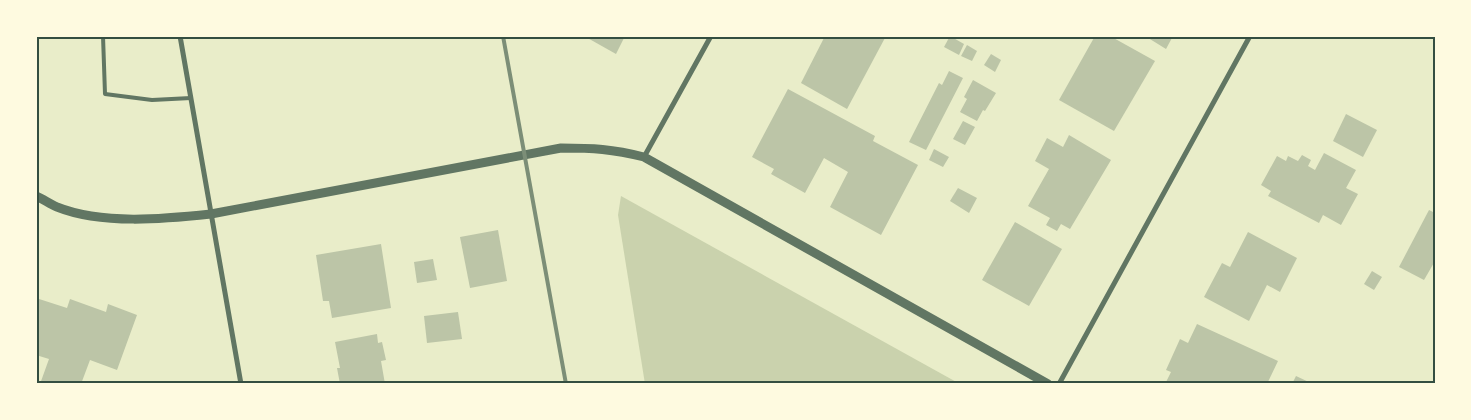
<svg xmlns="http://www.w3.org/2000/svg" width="1471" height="420" font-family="Cabin,sans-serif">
	<rect width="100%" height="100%" fill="#e9edc9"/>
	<path fill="#cad2ad" d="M621,196l339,188h-315l-27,-169z"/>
	<g fill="#bcc5a7">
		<path d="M584,36h41l-9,18z"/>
		<path d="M825,36h61l-39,73 -46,-26z"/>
		<path d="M950,36l14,8 -5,11 -15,-8z"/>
		<path d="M1095,36h15l45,25 -41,70 -55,-31z"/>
		<path d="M1145,36h28l-7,13z"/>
		<path d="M967,45l10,6 -5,10 -11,-5z"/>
		<path d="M991,54l10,6 -6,12 -11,-7z"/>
		<path d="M949,71l14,7 -37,72 -17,-8 30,-59 3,2z"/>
		<path d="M973,80l23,13 -11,18 -2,-1 -6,11 -17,-9 7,-13 -3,-2z"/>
		<path d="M788,89l87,47 -2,5 45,24 -37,70 -51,-28 18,-35 -24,-14 -19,35 -34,-19 3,-5 -22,-12z"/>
		<path d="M1346,114l31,16 -14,27 -30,-16z"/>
		<path d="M963,121l12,6 -10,18 -12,-6z"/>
		<path d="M1069,135l42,25 -41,69 -9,-5 -4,7 -11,-6 4,-7 -22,-12 21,-37 -14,-8 12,-23 16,9z"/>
		<path d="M934,149l15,8 -6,10 -14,-7z"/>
		<path d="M1324,153l32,17 -10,18 12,6 -17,31 -18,-10 -4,8 -51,-27 3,-5 -10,-6 16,-29 9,5 2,-5 10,5 4,-6 9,5 -3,6 7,4z"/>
		<path d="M958,188l19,10 -8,15 -19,-12z"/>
		<path d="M1429,210l6,3v48l-11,19 -25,-13z"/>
		<path d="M1015,222l47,27 -33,57 -47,-26z"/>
		<path d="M498,230l9,51 -37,7 -10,-51z"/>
		<path d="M1248,232l49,26 -17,34 -13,-7 -18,36 -45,-24 18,-34 8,4z"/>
		<path d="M381,244l10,64 -59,10 -3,-17h-6l-7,-46z"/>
		<path d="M433,259l4,21 -20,3 -3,-21z"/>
		<path d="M1372,271l10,6 -8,13 -10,-6z"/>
		<path d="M36,298l31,10 3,-9 36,13 2,-8 29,11 -20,55 -27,-10 -9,24h-41l9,-25 -13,-4z"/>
		<path d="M458,312l4,27 -35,4 -3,-27z"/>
		<path d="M1197,324l81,37 -11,23h-102l6,-12 -5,-2 14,-31 8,4z"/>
		<path d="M377,334l1,9 4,-1 4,18 -5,1 4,23h-45l-3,-16h3l-5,-26z"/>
		<path d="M1296,376l17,8h-21z"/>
	</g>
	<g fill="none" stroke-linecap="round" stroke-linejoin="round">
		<path stroke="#617663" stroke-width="4" d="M103,36l2,58 47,6 39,-2"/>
		<g stroke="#617663" stroke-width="5">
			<path d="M180,36l61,348"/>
			<path d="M644,157l67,-121"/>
			<path d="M1059,384l191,-348"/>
		</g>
		<path stroke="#617663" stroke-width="9" d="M36,196c7,3 14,8 21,11 45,18 107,12 154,7l350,-66c32,0 51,1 83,9l404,227"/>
		<path stroke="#7c8e77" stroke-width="4" d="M503,36l63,348"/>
	</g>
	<rect width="1471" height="420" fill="none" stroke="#fefae0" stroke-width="75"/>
	<rect x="38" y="38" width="1396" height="344" fill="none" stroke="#344e41" stroke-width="2"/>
</svg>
